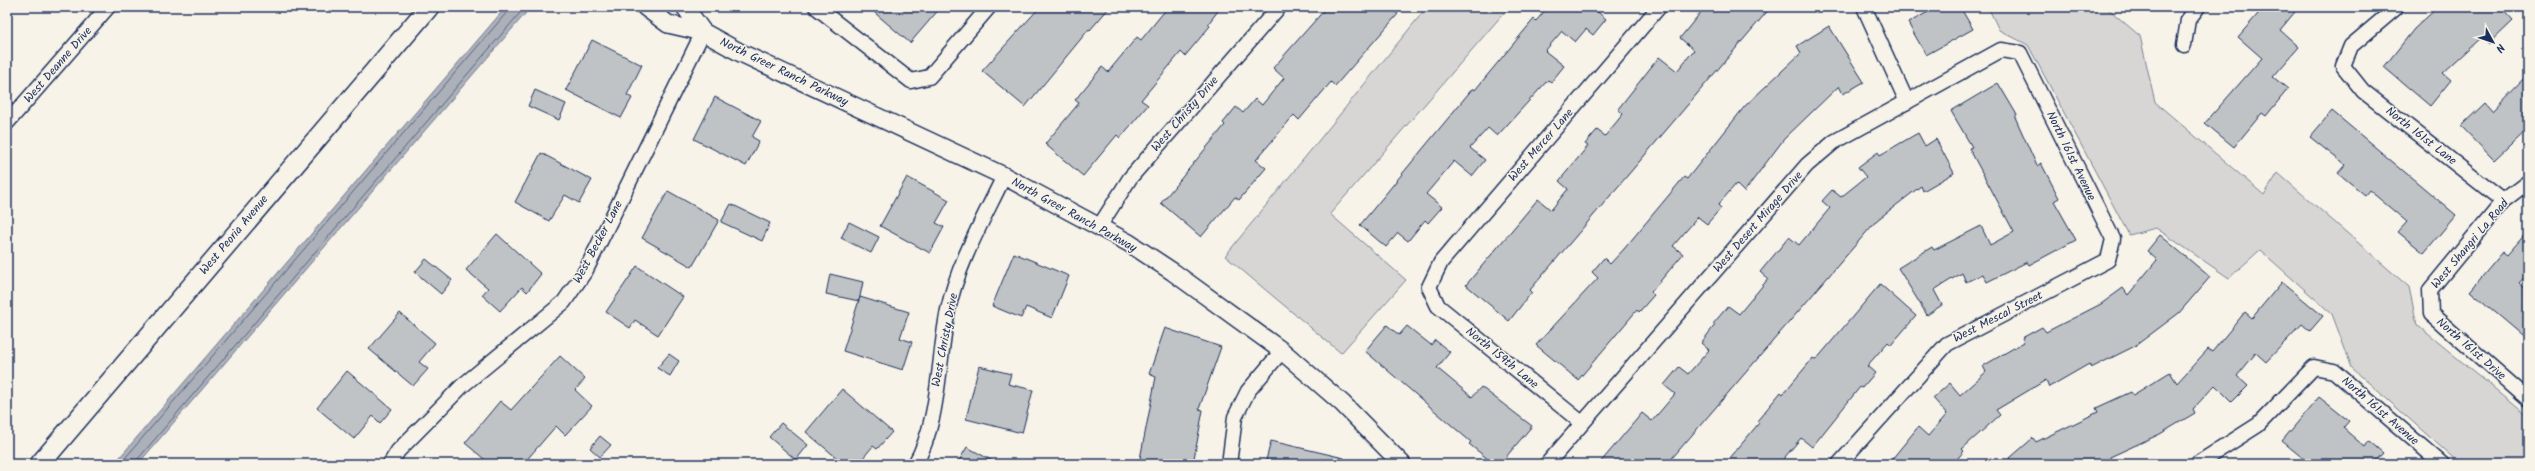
<svg xmlns="http://www.w3.org/2000/svg" width="2535" height="471" font-family="Kalam,sans-serif">
	<rect width="100%" height="100%" fill="#f7f3e8"/>
	<filter id="ink" filterUnits="userSpaceOnUse"><feTurbulence type="fractalNoise" baseFrequency=".025" numOctaves="2"/><feDisplacementMap in="SourceGraphic" scale="8" xChannelSelector="R" yChannelSelector="G"/><feConvolveMatrix kernelMatrix="1 2 1 2 8 2 1 2 1" color-interpolation-filters="sRGB"/></filter>
	<g filter="url(#ink)">
		<g fill="#d7d6d4" stroke="#798299">
			<path d="M1427,7h82l-179,207 76,66 -65,73 -116,-97z"/>
			<path d="M1988,7h118l34,29 15,66 109,93 14,-22 131,114 8,38 111,91v48h-68l-108,-96 -20,-54 -72,-64 -31,28 -73,-50 -27,7 -101,-190 -29,-15z"/>
		</g>
		<path fill="#acb0b9" stroke="#727c95" d="M506,7h25l-393,457h-24z"/>
		<g fill="none" stroke-linecap="round" stroke-linejoin="round">
			<g stroke="#556382" stroke-width="1">
				<path d="M120,464l388,-453 1,-4"/>
				<path d="M135,464l2,-4 388,-453"/>
			</g>
		</g>
		<g fill="#c0c3c5" stroke="#1b2f5e">
			<path d="M868,7h73l-31,36z"/>
			<path d="M1040,7h70l-20,23 -1,-1 -64,78 -43,-36z"/>
			<path d="M1168,7h53l-13,17 2,2 -25,30 -4,-4 -40,48 7,5 -28,33 -3,-3 -34,41 -38,-32 34,-41 -4,-3 27,-33 6,5 29,-35 4,3z"/>
			<path d="M1327,7h62l9,7 -63,72 -4,-4 -32,38 -5,-5 -38,45 10,8 -27,32 -4,-3 -34,40 -40,-34 64,-78 -2,-2 13,-16 7,6 12,-14 7,6 22,-27 -11,-10z"/>
			<path d="M1548,7h44l14,12 -13,16 -7,-6 -11,13 -13,-11 -17,20 19,15 -13,16 -3,-2 -51,56 -9,-8 -18,20 15,12 -13,16 -18,-15 -28,33 16,13 -14,16 -3,-3 -17,21 -10,-8 -12,14 -26,-22 113,-137 2,2 59,-71 2,2z"/>
			<path d="M1705,7h66l-241,283 2,2 -23,29 -43,-36 72,-86 13,11 17,-21 -9,-8 29,-35 -3,-2 12,-14 8,6 18,-22 -5,-5 41,-52 18,14 17,-21 -14,-12z"/>
			<path d="M1937,7h23l13,22 -47,26 -18,-32z"/>
			<path d="M2264,7h35l-19,23 19,17 -26,30 15,12 -22,27 -4,-3 -28,34 -29,-24 57,-65 -24,-21z"/>
			<path d="M2438,7h62l13,14 -24,23 -7,-7 -39,36 8,7 -21,26 -46,-39 30,-38z"/>
			<path d="M1829,26l35,56 -21,12 -4,-8 -55,53 -40,53 -8,-8 -18,21 3,3 -14,16 -9,-7 -25,29 10,8 -32,38 3,3 -15,17 -2,-2 -59,70 -42,-35 62,-67 -6,-6 12,-14 6,6 14,-15 60,-72 3,2 58,-73 56,-53 -4,-7z"/>
			<path d="M592,40l50,25 -15,30 5,3 -11,20 -55,-28z"/>
			<path d="M2528,74v54l-34,32 -33,-34 24,-23 7,8z"/>
			<path d="M1998,83l19,32 -2,2 22,49 4,-3 18,35 -5,3 22,39 -47,25 -2,-3 -40,20 -4,-8 -17,8 -4,-9 -28,17 8,15 -15,10 -29,-47 34,-21 2,3 47,-24 9,19 24,-13 -45,-84 3,-1 -21,-36z"/>
			<path d="M535,90l31,14 -7,16 -31,-14z"/>
			<path d="M715,97l46,24 -9,16 7,4 -13,25 -52,-27z"/>
			<path d="M2332,111l124,104 -32,38 -26,-21 9,-10 -38,-32 -4,5 -27,-22 7,-8 -35,-28z"/>
			<path d="M1918,133l7,13 11,-7 18,34 -31,18 -2,-5 -44,34 -210,244h-68l43,-51 10,8 23,-27 -11,-9 15,-18 9,7 21,-24 -8,-7 14,-18 -2,-1 15,-18 11,8 29,-35 -8,-7 29,-35 10,8 31,-37 -8,-7 10,-11 9,7 25,-20 -8,-10 20,-15 2,3z"/>
			<path d="M541,153l51,27 -13,23 -14,-8 -16,26 -34,-19z"/>
			<path d="M907,177l42,23 -13,23 8,4 -14,26 -50,-27z"/>
			<path d="M668,191l51,29 -27,47 -50,-29z"/>
			<path d="M731,204l39,19 -8,18 -41,-19z"/>
			<path d="M849,222l30,15 -8,16 -30,-15z"/>
			<path d="M2528,231v42l-9,10 9,8v49l-58,-49 33,-39 4,3z"/>
			<path d="M497,234l44,40 -14,18 -5,-5 -22,24 -18,-16 6,-7 -22,-18z"/>
			<path d="M2160,235l50,42 -31,36 -44,33 -44,22 -2,-4 -40,23 -3,-7 -50,30 4,5 -38,34 2,2 -11,13h-65l30,-37 10,9 19,-22 -14,-16 17,-15 10,12 26,-23 -3,-6 41,-24 -2,-4 20,-11 4,5 55,-28 22,-16 5,7 29,-35 -10,-9z"/>
			<path d="M1014,253l55,23 -17,42 -26,-11 -5,11 -29,-12z"/>
			<path d="M426,259l26,21 -11,14 -26,-22z"/>
			<path d="M637,266l46,31 -25,38 -23,-15 -5,8 -24,-16z"/>
			<path d="M830,274l33,8 -4,19 -33,-7z"/>
			<path d="M2282,282l41,34 -13,15 -8,-7 -36,38 -10,-9 -19,23 11,10 -16,16 -17,-17 -22,24 2,4 -35,21 -50,23 3,7h-110l30,-26 3,4 62,-30 -2,-4 35,-16 2,3 37,-23 7,11 31,-34 4,3 33,-40 7,6z"/>
			<path d="M1880,284l36,32 -25,29 -3,-3 -21,24 8,7 -13,15 -2,-1 -48,60 -11,-9 -22,26h-54l34,-41 -2,-2 24,-29 2,2 30,-36 3,2z"/>
			<path d="M860,297l49,15 -9,26 12,4 -9,28 -60,-19z"/>
			<path d="M400,313l35,30 -16,19 9,7 -15,17 -44,-37z"/>
			<path d="M1387,325l12,10 8,-9 24,19 4,-5 15,12 -13,16 35,29 9,-10 51,39 -32,38h-6l-25,-20 2,-2 -106,-91z"/>
			<path d="M1165,328l56,19 -22,62 4,1 -10,54h-54l17,-87 -7,-3z"/>
			<path d="M669,354l10,7 -9,15 -13,-8z"/>
			<path d="M560,356l25,23 -10,11 17,16 -27,29 -9,-9 -33,38h-33l-25,-21 35,-42 11,9z"/>
			<path d="M979,366l32,8 -3,10 25,6 -11,43 -56,-14z"/>
			<path d="M347,371l45,38 -12,14 -7,-7 -19,23 -37,-31z"/>
			<path d="M842,389l50,43 -15,17 -4,-3 -15,18h-14l-38,-32z"/>
			<path d="M2319,397l30,24 -6,7 22,19 4,-6 14,12 -10,11h-63l-28,-23z"/>
			<path d="M781,423l27,22 -12,15 -27,-23z"/>
			<path d="M600,436l11,9 -11,12 -10,-9z"/>
			<path d="M1271,441l73,17v6h-79z"/>
			<path d="M967,447l31,17h-41z"/>
		</g>
		<g fill="none" stroke-linecap="round" stroke-linejoin="round">
			<defs>
				<g id="minor">
					<path d="M816,7l95,74 18,-4 60,-70"/>
					<path d="M1864,7l43,95"/>
					<path d="M2397,7l-46,39 -8,20 20,25 140,110"/>
					<path d="M2184,45l4,-25 10,-13"/>
					<path d="M7,123l101,-116"/>
					<path d="M2528,182l-25,19 -73,89 1,24 97,85"/>
					<path d="M1099,227l31,-49 149,-171"/>
					<path d="M1582,423l-144,-117 -9,-19 12,-25 218,-255"/>
					<path d="M390,464l8,-13 64,-65 102,-84 22,-32 117,-238"/>
					<path d="M915,464c25,-42 23,-106 33,-154 10,-47 35,-90 56,-134"/>
					<path d="M1229,464l6,-47 13,-26 34,-40"/>
					<path d="M1547,464l260,-299 27,-23 167,-92 19,3 93,186 -5,21 -161,84 -108,120"/>
					<path d="M2197,464l61,-39 56,-58 20,4 108,93"/>
				</g>
				<g id="tertiary">
					<path d="M645,7l23,17 35,8 38,21 263,123 125,67 44,29 109,79 60,52 60,61"/>
					<path d="M685,7l18,25"/>
				</g>
				<path id="secondary" d="M40,464l389,-457"/>
			</defs>
			<use href="#minor" stroke="#1b2f5e" stroke-width="17"/>
			<use href="#tertiary" stroke="#1b2f5e" stroke-width="20"/>
			<use href="#secondary" stroke="#1b2f5e" stroke-width="22"/>
			<use href="#minor" stroke="#f7f3e8" stroke-width="14"/>
			<use href="#tertiary" stroke="#f7f3e8" stroke-width="17"/>
			<use href="#secondary" stroke="#f7f3e8" stroke-width="19"/>
		</g>
	</g>
	<g text-anchor="middle" dominant-baseline="central" stroke-width="3" stroke-linejoin="round" paint-order="stroke">
		<g font-size="12" fill="#1b2f5e" stroke="#f7f3e8">
			<text transform="translate(58 65) rotate(-49)">West Deanne Drive</text>
			<text transform="translate(784 72) rotate(26)">North Greer Ranch Parkway</text>
			<text transform="translate(1185 114) rotate(-49)">West Christy Drive</text>
			<text transform="translate(2421 136) rotate(38)">North 161st Lane</text>
			<text transform="translate(1541 145) rotate(-49)">West Mercer Lane</text>
			<text transform="translate(2071 156) rotate(64)">North 161st Avenue</text>
			<text transform="translate(1074 215) rotate(29)">North Greer Ranch Parkway</text>
			<text transform="translate(1758 222) rotate(-49)">West Desert Mirage Drive</text>
			<text transform="translate(234 235) rotate(-50)">West Peoria Avenue</text>
			<text transform="translate(598 242) rotate(-62)">West Becker Lane</text>
			<text transform="translate(2470 244) rotate(-50)">West Shangri La Road</text>
			<text transform="translate(1998 317) rotate(-27)">West Mescal Street</text>
			<text transform="translate(945 340) rotate(-79)">West Christy Drive</text>
			<text transform="translate(2471 349) rotate(41)">North 161st Drive</text>
			<text transform="translate(1502 358) rotate(39)">North 159th Lane</text>
			<text transform="translate(2380 411) rotate(41)">North 161st Avenue</text>
		</g>
	</g>
	<rect width="2535" height="471" fill="none" stroke="#f7f3e8" stroke-width="24"/>
	<rect x="12" y="12" width="2511" height="447" fill="none" stroke="#1b2f5e" stroke-width="1.5" filter="url(#ink)"/>
	<g transform="translate(2493 42) rotate(130)" stroke="#f7f3e8" stroke-width="3" paint-order="stroke">
	<path d="M0-3L7 15L0 10L-7 15Z" fill="#1b2f5e"/>
	<text y="-6" font-size="11" font-weight="bold" text-anchor="middle" fill="#1b2f5e">N</text>
	</g>
</svg>
